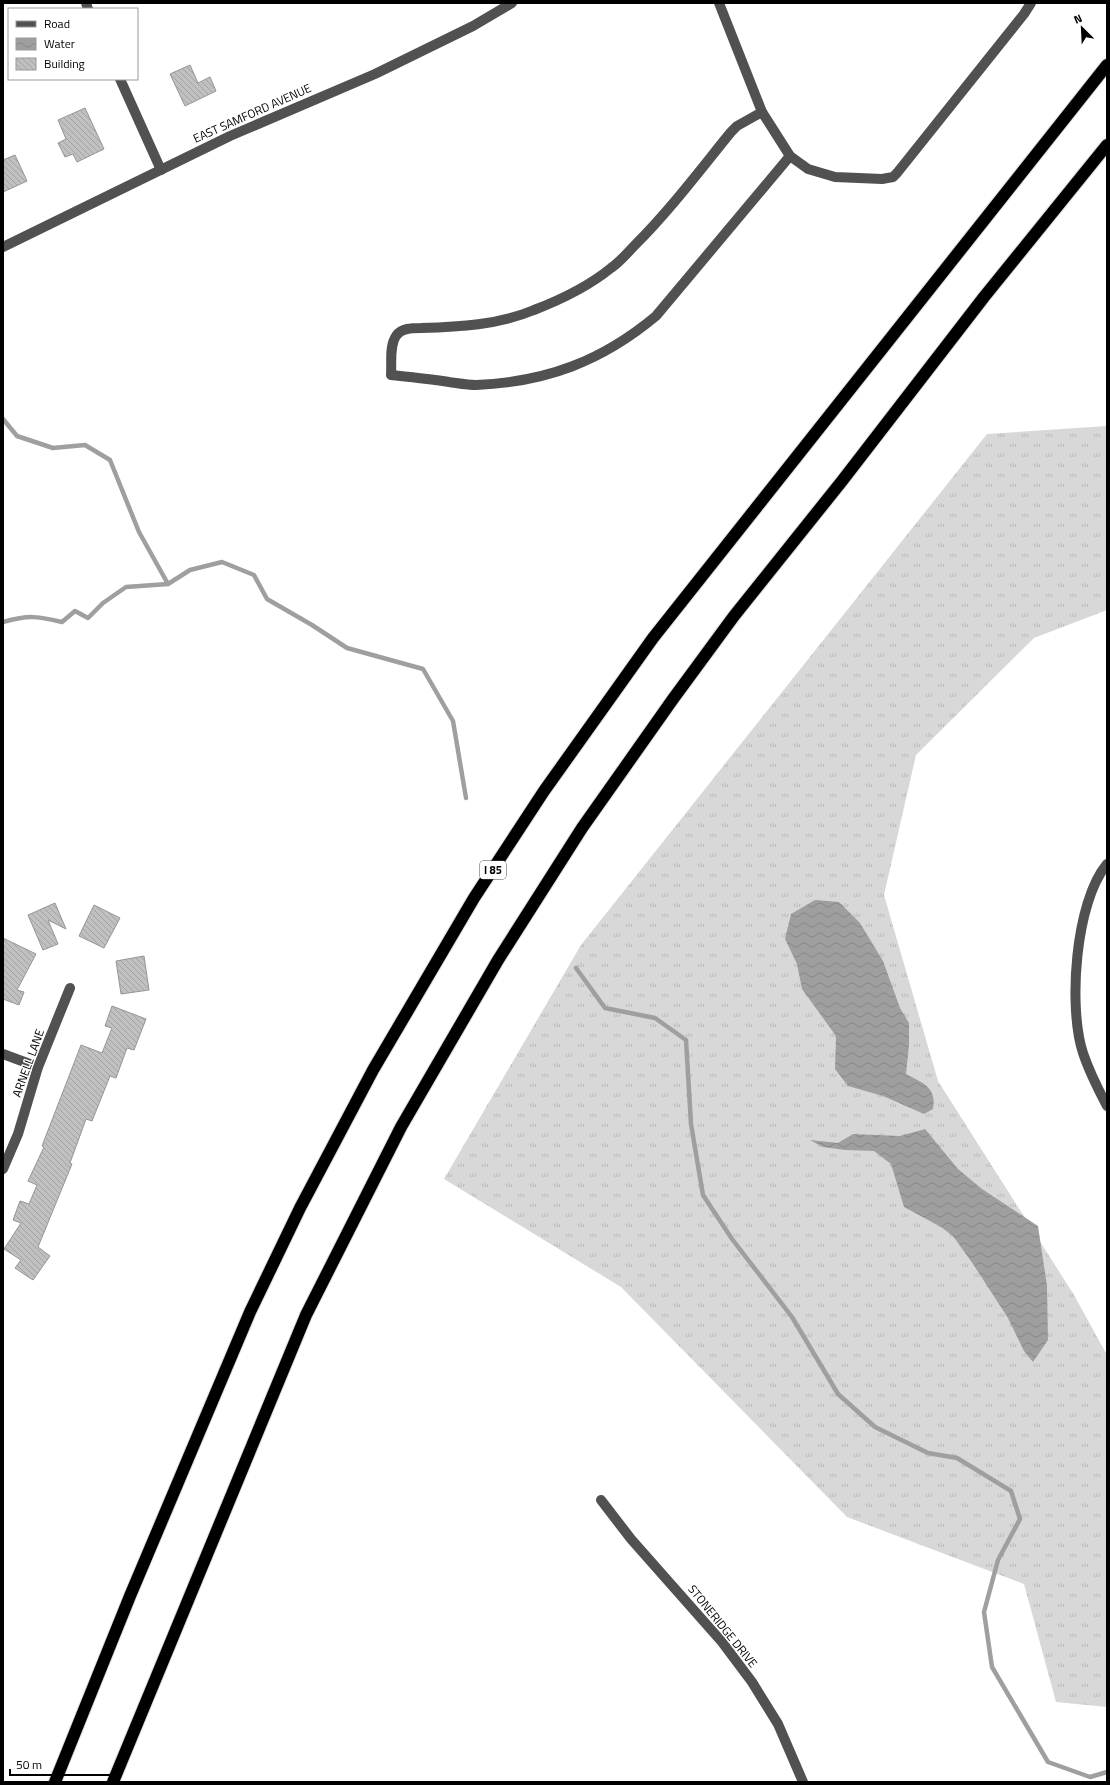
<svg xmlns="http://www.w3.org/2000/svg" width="1110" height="1785" font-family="'Titillium Web',sans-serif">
	<defs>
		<pattern id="grass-tufts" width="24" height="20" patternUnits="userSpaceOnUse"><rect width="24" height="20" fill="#d8d8d8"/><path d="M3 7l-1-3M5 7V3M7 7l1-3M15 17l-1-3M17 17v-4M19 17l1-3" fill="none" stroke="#b8b8b8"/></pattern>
		<pattern id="water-waves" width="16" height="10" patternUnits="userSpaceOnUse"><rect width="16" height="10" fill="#9f9f9f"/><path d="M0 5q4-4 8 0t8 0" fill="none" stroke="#878787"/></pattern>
		<pattern id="building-back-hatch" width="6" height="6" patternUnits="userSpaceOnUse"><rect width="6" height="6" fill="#c0c0c0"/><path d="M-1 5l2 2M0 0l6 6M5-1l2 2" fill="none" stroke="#a3a3a3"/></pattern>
	</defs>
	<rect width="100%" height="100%" fill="#fff"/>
	<path fill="url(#grass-tufts)" d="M1107,426v184l-73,28 -118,117 -32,140 54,186 136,214 33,60v352l-51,-5 -32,-118 -177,-67 -226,-230 -177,-108 137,-234 406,-511z"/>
	<g fill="url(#water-waves)">
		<path d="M815,900l24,2 21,21 23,38 17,47 9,15v22l-3,29c16,9 31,12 27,35l-9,5 -41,-18 -35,-10 -13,-17 1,-33 -34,-47 -5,-25 -12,-25 6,-25z"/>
		<path d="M925,1129l33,40 24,20 56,37 9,60 1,54 -15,22 -9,-11 -16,-33 -35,-54 -20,-28 -12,-9 -37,-20 -13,-43 -17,-13 -29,-1 -22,-3 -13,-7 28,3 15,-9 47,2z"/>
	</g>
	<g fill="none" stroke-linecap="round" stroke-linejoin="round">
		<g stroke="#9f9f9f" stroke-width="4.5">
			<path d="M3,419l14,17 36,12 32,-3 25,15 29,72 29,52 22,-14 32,-8 32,13 13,24 45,26 35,23 76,21 30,52 13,77"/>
			<path d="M3,622c26,-7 33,-6 59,0l13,-11 13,7 15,-15 23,-16 42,-3"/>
			<path d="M576,968l29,40 50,10 31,22 5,84 12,71 29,44 60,78 46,77 37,33 53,26 29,5 54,33 9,28 -22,41 -14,52 8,55 56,95 42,15 17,-5"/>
		</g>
	</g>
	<g fill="url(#building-back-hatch)" stroke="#959595">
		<path d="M190,65l8,18 12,-6 6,14 -31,15 -15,-32z"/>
		<path d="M85,108l19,41 -27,13 -4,-8 -8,3 -7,-14 8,-4 -8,-19z"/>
		<path d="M15,155l12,26 -24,11v-32z"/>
		<path d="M55,903l11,26 -18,-9 10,24 -15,6 -15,-35z"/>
		<path d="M94,905l26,13 -16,30 -25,-12z"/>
		<path d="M3,938l33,16 -19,36 7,2 -5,13 -16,-6z"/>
		<path d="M144,956l5,34 -28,4 -5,-33z"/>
		<path d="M112,1006l34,13 -12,31 -7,-2 -11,30 -6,-2 -18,45 -6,-2 -16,44 2,1 -34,83 12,9 -17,24 -18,-12 6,-8 -17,-11 17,-26 -8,-3 7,-19 9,3 8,-19 -9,-4 16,-34 -2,-1 39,-101 21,8 10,-25 -7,-2z"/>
	</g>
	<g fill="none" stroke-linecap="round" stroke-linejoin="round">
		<defs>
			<g id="highway">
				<path d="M55,1782l75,-186 120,-284 50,-104 73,-138 101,-172 70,-107 109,-153 454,-573"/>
				<path d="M113,1782l193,-467 95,-188 97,-167 84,-132 91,-129 61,-83 108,-135 142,-184 123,-152"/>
			</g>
		</defs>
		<use href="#highway" stroke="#dbdbdb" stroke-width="14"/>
		<g stroke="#515151" stroke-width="10">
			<path d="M86,3l2,6"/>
			<path d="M719,3l43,109 28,44 18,13 27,8 47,2 11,-2 4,-4 127,-159 7,-11"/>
			<path d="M120,79l41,91"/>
			<path d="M762,112l-25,14 -6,6c-31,38 -61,78 -96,113 -8,8 -15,17 -24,23 -22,18 -51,32 -77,42 -36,15 -75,17 -113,18 -9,0 -20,0 -25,8 -7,10 -4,27 -5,39 19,2 39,4 58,7 8,1 18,3 27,3 71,-3 126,-24 180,-69l134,-160"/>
			<path d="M3,247l227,-111 145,-62 98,-48 39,-23"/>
			<path d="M1107,864c-32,38 -39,144 -24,189 6,18 15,36 24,53"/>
			<path d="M3,1054l35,13"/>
			<path d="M3,1169l15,-35 20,-67 32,-79"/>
			<path d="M601,1500l30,39 91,103 30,40 26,42 25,58"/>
		</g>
		<use href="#highway" stroke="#000" stroke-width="12"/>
	</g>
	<g text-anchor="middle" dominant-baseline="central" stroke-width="3" stroke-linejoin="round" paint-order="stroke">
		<rect fill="#fff" stroke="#4c4c4c" stroke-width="1" x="480" y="861" width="26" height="18" rx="3"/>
		<g font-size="11" font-weight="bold" fill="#000">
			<text x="493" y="870">I 85</text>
		</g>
		<g font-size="12" fill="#000" stroke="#fff">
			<text transform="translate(252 113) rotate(-24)">EAST SAMFORD AVENUE</text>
			<text transform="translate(28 1063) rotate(-70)">ARNELL LANE</text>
			<text transform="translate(723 1626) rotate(51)">STONERIDGE DRIVE</text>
		</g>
	</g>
	<rect width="1110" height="1785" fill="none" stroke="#000000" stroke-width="8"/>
	<rect x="8" y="8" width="130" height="72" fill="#ffffff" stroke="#999999"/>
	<rect x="16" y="21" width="20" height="6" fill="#515151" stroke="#999999"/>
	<text x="44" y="28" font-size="12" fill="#000000">Road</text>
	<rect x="16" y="38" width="20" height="12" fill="url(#water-waves)" stroke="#999999"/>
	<text x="44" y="48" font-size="12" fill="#000000">Water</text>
	<rect x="16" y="58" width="20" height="12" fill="url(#building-back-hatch)" stroke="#999999"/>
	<text x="44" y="68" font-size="12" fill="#000000">Building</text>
	<g transform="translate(1082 28) rotate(336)" stroke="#ffffff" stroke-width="3" paint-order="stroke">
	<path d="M0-3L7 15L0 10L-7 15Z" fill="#000000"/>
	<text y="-6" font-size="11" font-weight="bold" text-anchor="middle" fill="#000000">N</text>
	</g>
	<path d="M10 1769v6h107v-6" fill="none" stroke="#000000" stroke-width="2"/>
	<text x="16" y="1769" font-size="12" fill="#000000" stroke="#ffffff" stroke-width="3" paint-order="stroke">50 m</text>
</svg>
